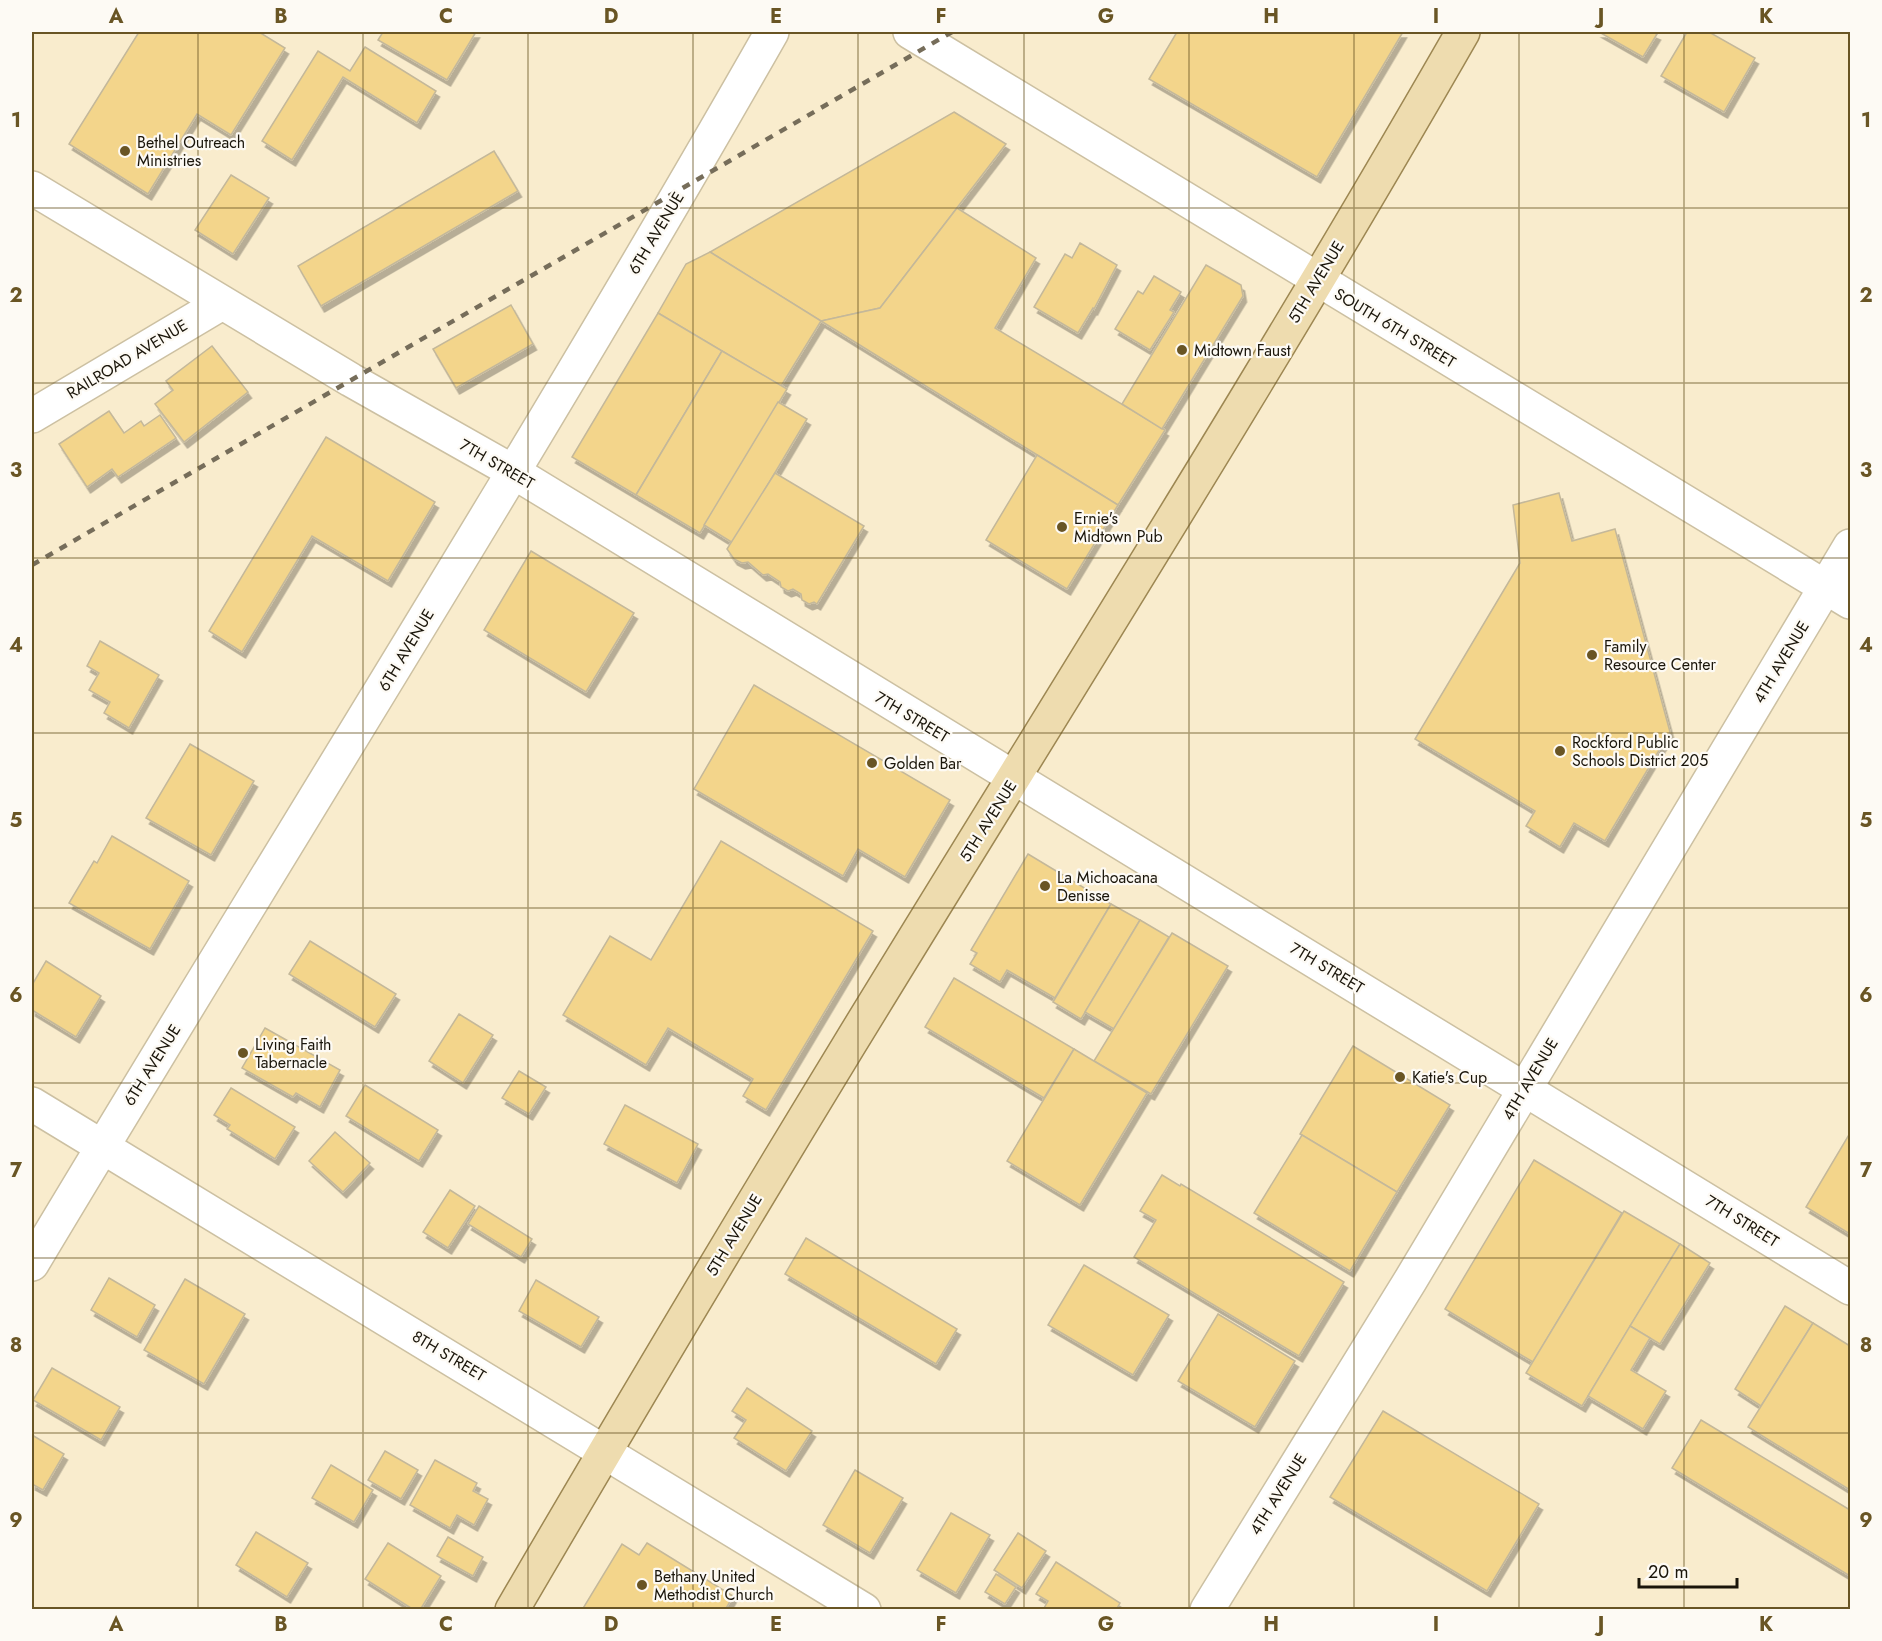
<svg xmlns="http://www.w3.org/2000/svg" width="1882" height="1641" font-family="Jost,sans-serif">
	<defs>
		<filter id="shadow"><feDropShadow dx="3.5" dy="6" stdDeviation="0" flood-color="#0004"/></filter>
	</defs>
	<rect width="100%" height="100%" fill="#f9eccd"/>
	<g fill="#f3d58b" stroke="#c4b89a" stroke-width="1.5" filter="url(#shadow)">
		<path d="M139,32h120l26,16 -54,87 -34,-21 -49,80 -79,-50z"/>
		<path d="M383,32h93l-29,48 -69,-40z"/>
		<path d="M1177,32h226l-86,145 -168,-98z"/>
		<path d="M1599,32h53l5,2 -14,23z"/>
		<path d="M1687,32h22l46,26 -31,54 -63,-36z"/>
		<path d="M365,47l71,44 -19,32 -74,-46 -51,83 -30,-19 56,-90 32,20z"/>
		<path d="M954,112l52,32 -126,164 -59,13 -111,-69z"/>
		<path d="M494,151l24,40 -197,115 -23,-40z"/>
		<path d="M231,175l38,23 -36,56 -38,-24z"/>
		<path d="M957,208l79,50 -41,70 170,102 -47,75 -297,-184 59,-13z"/>
		<path d="M1080,243l37,22 -23,44 -1,-1 -15,25 -44,-26 31,-53 7,4z"/>
		<path d="M710,252l111,69 -40,65 -123,-73 28,-49z"/>
		<path d="M1206,265l35,20 2,11 -81,133 -40,-25z"/>
		<path d="M1154,276l27,16 -11,18 4,2 -24,38 -35,-21 23,-38 5,3z"/>
		<path d="M511,305l22,39 -77,44 -23,-39z"/>
		<path d="M658,313l64,38 -86,144 -64,-38z"/>
		<path d="M212,346l36,46 -64,50 -29,-38 18,-14 -7,-9z"/>
		<path d="M722,351l65,38 -87,144 -64,-38z"/>
		<path d="M778,402l29,17 -74,124 -29,-18z"/>
		<path d="M109,411l15,22 17,-12 3,5 16,-11 16,23 -58,39 -6,-8 -25,18 -28,-43z"/>
		<path d="M326,437l109,65 -47,79 -76,-45 -70,116 -33,-21z"/>
		<path d="M1037,455l81,50 -51,84 -81,-49z"/>
		<path d="M775,473l89,53 -47,78 -3,-2 -5,2 -7,-4 -1,-6 -8,-5 -5,2 -7,-4 -1,-5 -12,-8 -5,1 -15,-13 -6,1 -8,-4 -7,-10z"/>
		<path d="M1559,493l13,48 43,-12 55,203 -65,109 -31,-18 -14,24 -34,-21 9,-15 -120,-72 105,-176 -7,-58z"/>
		<path d="M531,551l103,62 -48,79 -102,-62z"/>
		<path d="M100,641l59,34 -30,53 -25,-15 6,-11 -21,-12 10,-17 -12,-7z"/>
		<path d="M754,685l196,115 -45,77 -47,-28 -15,27 -149,-87z"/>
		<path d="M190,744l64,37 -43,74 -65,-37z"/>
		<path d="M112,836l77,45 -39,68 -81,-46 25,-42 3,2z"/>
		<path d="M721,841l152,90 -107,179 -23,-14 10,-17 -85,-51 -22,37 -83,-50 47,-79 41,24z"/>
		<path d="M1028,854l83,50 -56,94 -48,-28 -7,12 -30,-18 7,-11 -6,-3z"/>
		<path d="M1111,904l29,16 -59,99 -28,-17z"/>
		<path d="M1140,920l29,17 -55,92 -29,-17z"/>
		<path d="M1172,933l56,33 -77,128 -57,-33z"/>
		<path d="M310,941l86,53 -21,33 -86,-53z"/>
		<path d="M46,961l55,35 -25,41 -44,-27v-25z"/>
		<path d="M954,978l120,71 -30,49 -119,-71z"/>
		<path d="M459,1014l34,21 -30,48 -34,-22z"/>
		<path d="M265,1028l75,42 -20,37 -24,-14 -3,4 -51,-29z"/>
		<path d="M1353,1046l97,59 -53,87 -97,-58z"/>
		<path d="M1074,1049l73,44 -67,112 -73,-44z"/>
		<path d="M519,1071l27,16 -17,27 -27,-16z"/>
		<path d="M365,1085l73,45 -19,31 -73,-45z"/>
		<path d="M231,1088l64,39 -20,32 -48,-30 3,-4 -16,-10z"/>
		<path d="M625,1105l73,39 -21,39 -73,-39z"/>
		<path d="M335,1132l35,31 -27,29 -34,-31z"/>
		<path d="M1850,1133v101l-44,-27z"/>
		<path d="M1302,1135l95,57 -47,79 -96,-58z"/>
		<path d="M1534,1160l88,53 -89,149 -88,-53z"/>
		<path d="M1162,1175l18,11 1,-2 163,98 -45,74 -165,-99 22,-37 -16,-9z"/>
		<path d="M450,1190l25,16 -27,42 -25,-16z"/>
		<path d="M479,1206l53,33 -11,18 -53,-33z"/>
		<path d="M1624,1211l56,33 -98,162 -56,-33z"/>
		<path d="M806,1238l151,91 -21,35 -151,-90z"/>
		<path d="M1680,1244l30,19 -50,81 -30,-18z"/>
		<path d="M1084,1265l85,50 -36,60 -85,-50z"/>
		<path d="M109,1278l46,27 -18,32 -46,-27z"/>
		<path d="M185,1279l60,35 -41,70 -60,-34z"/>
		<path d="M536,1280l63,37 -18,30 -62,-36z"/>
		<path d="M1785,1306l28,17 -52,83 -26,-17z"/>
		<path d="M1218,1314l77,47 -40,66 -77,-46z"/>
		<path d="M1813,1323l37,23v144l-102,-63z"/>
		<path d="M1630,1326l20,12 -19,32 35,21 -23,38 -55,-33z"/>
		<path d="M52,1368l68,39 -19,33 -68,-40z"/>
		<path d="M747,1388l65,43 -26,40 -52,-33 12,-18 -14,-9z"/>
		<path d="M1383,1411l156,93 -52,87 -157,-94z"/>
		<path d="M1701,1420l149,90v66l-178,-108z"/>
		<path d="M32,1435l32,19 -21,36 -11,-6z"/>
		<path d="M385,1451l33,19 -17,29 -33,-19z"/>
		<path d="M435,1460l42,23 -4,8 15,8 -14,26 -17,-10 -7,13 -40,-23z"/>
		<path d="M331,1465l42,25 -19,32 -42,-24z"/>
		<path d="M855,1470l48,28 -33,55 -47,-28z"/>
		<path d="M951,1513l39,22 -34,58 -39,-23z"/>
		<path d="M256,1532l52,31 -21,34 -51,-32z"/>
		<path d="M1018,1533l28,18 -24,37 -28,-18z"/>
		<path d="M448,1537l35,20 -10,19 -36,-20z"/>
		<path d="M388,1543l53,33 -21,34h-6l-49,-31z"/>
		<path d="M647,1543l86,53 -8,14h-143l40,-66 17,11z"/>
		<path d="M1056,1562l64,41 -4,7h-73l5,-9 -12,-7z"/>
		<path d="M996,1574l20,13 -11,17 -20,-12z"/>
	</g>
	<g fill="none" stroke-linecap="round" stroke-linejoin="round">
		<defs>
			<g id="minor">
				<path d="M910,32l940,570"/>
				<path d="M32,188l319,192 161,91 1338,817"/>
				<path d="M32,416l190,-113"/>
				<path d="M32,1104l832,506"/>
				<path d="M32,1264c246,-411 503,-816 740,-1232"/>
				<path d="M1207,1610l203,-329 440,-735"/>
			</g>
			<path id="major" d="M512,1610c111,-190 223,-378 337,-565 206,-337 418,-671 614,-1013"/>
		</defs>
		<use href="#minor" stroke="#ccc0a2" stroke-width="36"/>
		<use href="#major" stroke="#9d8752" stroke-width="36"/>
		<use href="#minor" stroke="#fff" stroke-width="33"/>
		<use href="#major" stroke="#eedcaf" stroke-width="33"/>
		<path stroke="#766d5a" stroke-width="4.5" stroke-dasharray="8 8" stroke-linecap="butt" d="M32,565l920,-533"/>
	</g>
	<path fill="none" stroke="#695524" stroke-width="1.5" stroke-opacity="0.55" d="M198,32v1578M363,32v1578M528,32v1578M693,32v1578M858,32v1578M1024,32v1578M1189,32v1578M1354,32v1578M1519,32v1578M1684,32v1578M32,208h1818M32,383h1818M32,558h1818M32,733h1818M32,908h1818M32,1083h1818M32,1258h1818M32,1433h1818"/>
	<g fill="#695524" stroke="#fdfaf4" stroke-width="2">
		<circle cx="125" cy="151" r="6"/>
		<circle cx="1182" cy="350" r="6"/>
		<circle cx="1062" cy="527" r="6"/>
		<circle cx="1592" cy="655" r="6"/>
		<circle cx="1560" cy="751" r="6"/>
		<circle cx="872" cy="763" r="6"/>
		<circle cx="1045" cy="886" r="6"/>
		<circle cx="243" cy="1053" r="6"/>
		<circle cx="1400" cy="1077" r="6"/>
		<circle cx="642" cy="1585" r="6"/>
	</g>
	<g text-anchor="middle" dominant-baseline="central" stroke-width="4.5" stroke-linejoin="round" paint-order="stroke">
		<g font-size="16" fill="#1a150a" stroke="#fdfaf4" text-anchor="start">
			<text x="137" y="142">Bethel Outreach<tspan x="137" dy="18">Ministries</tspan></text>
			<text x="1194" y="350">Midtown Faust</text>
			<text x="1074" y="518">Ernie's<tspan x="1074" dy="18">Midtown Pub</tspan></text>
			<text x="1604" y="646">Family<tspan x="1604" dy="18">Resource Center</tspan></text>
			<text x="1572" y="742">Rockford Public<tspan x="1572" dy="18">Schools District 205</tspan></text>
			<text x="884" y="763">Golden Bar</text>
			<text x="1057" y="877">La Michoacana<tspan x="1057" dy="18">Denisse</tspan></text>
			<text x="255" y="1044">Living Faith<tspan x="255" dy="18">Tabernacle</tspan></text>
			<text x="1412" y="1077">Katie's Cup</text>
			<text x="654" y="1576">Bethany United<tspan x="654" dy="18">Methodist Church</tspan></text>
		</g>
		<g font-size="16" fill="#1a150a" stroke="#fdfaf4">
			<text transform="translate(656 233) rotate(-59)">6TH AVENUE</text>
			<text transform="translate(1316 282) rotate(-59)">5TH AVENUE</text>
			<text transform="translate(1395 328) rotate(31)">SOUTH 6TH STREET</text>
			<text transform="translate(127 359) rotate(-31)">RAILROAD AVENUE</text>
			<text transform="translate(497 464) rotate(30)">7TH STREET</text>
			<text transform="translate(406 650) rotate(-59)">6TH AVENUE</text>
			<text transform="translate(1781 662) rotate(-59)">4TH AVENUE</text>
			<text transform="translate(912 717) rotate(31)">7TH STREET</text>
			<text transform="translate(988 821) rotate(-58)">5TH AVENUE</text>
			<text transform="translate(1327 968) rotate(31)">7TH STREET</text>
			<text transform="translate(152 1065) rotate(-58)">6TH AVENUE</text>
			<text transform="translate(1530 1079) rotate(-59)">4TH AVENUE</text>
			<text transform="translate(1742 1221) rotate(32)">7TH STREET</text>
			<text transform="translate(734 1235) rotate(-59)">5TH AVENUE</text>
			<text transform="translate(449 1356) rotate(31)">8TH STREET</text>
			<text transform="translate(1278 1494) rotate(-58)">4TH AVENUE</text>
		</g>
	</g>
	<rect width="1882" height="1641" fill="none" stroke="#fdfaf4" stroke-width="66"/>
	<path d="M1639 1578v9h98v-9" fill="none" stroke="#1a150a" stroke-width="3"/>
	<text x="1648" y="1578" font-size="18" fill="#1a150a" stroke="#fdfaf4" stroke-width="4.5" paint-order="stroke">20 m</text>
	<rect x="33" y="33" width="1816" height="1575" fill="none" stroke="#695524" stroke-width="2"/>
	<g font-size="20" text-anchor="middle" font-weight="bold" fill="#695524">
		<text x="116" y="23">A</text>
		<text x="281" y="23">B</text>
		<text x="446" y="23">C</text>
		<text x="611" y="23">D</text>
		<text x="776" y="23">E</text>
		<text x="941" y="23">F</text>
		<text x="1106" y="23">G</text>
		<text x="1271" y="23">H</text>
		<text x="1436" y="23">I</text>
		<text x="1601" y="23">J</text>
		<text x="1766" y="23">K</text>
		<text x="16" y="127">1</text>
		<text x="1866" y="127">1</text>
		<text x="16" y="302">2</text>
		<text x="1866" y="302">2</text>
		<text x="16" y="477">3</text>
		<text x="1866" y="477">3</text>
		<text x="16" y="652">4</text>
		<text x="1866" y="652">4</text>
		<text x="16" y="827">5</text>
		<text x="1866" y="827">5</text>
		<text x="16" y="1002">6</text>
		<text x="1866" y="1002">6</text>
		<text x="16" y="1177">7</text>
		<text x="1866" y="1177">7</text>
		<text x="16" y="1352">8</text>
		<text x="1866" y="1352">8</text>
		<text x="16" y="1527">9</text>
		<text x="1866" y="1527">9</text>
		<text x="116" y="1631">A</text>
		<text x="281" y="1631">B</text>
		<text x="446" y="1631">C</text>
		<text x="611" y="1631">D</text>
		<text x="776" y="1631">E</text>
		<text x="941" y="1631">F</text>
		<text x="1106" y="1631">G</text>
		<text x="1271" y="1631">H</text>
		<text x="1436" y="1631">I</text>
		<text x="1601" y="1631">J</text>
		<text x="1766" y="1631">K</text>
	</g>
</svg>
